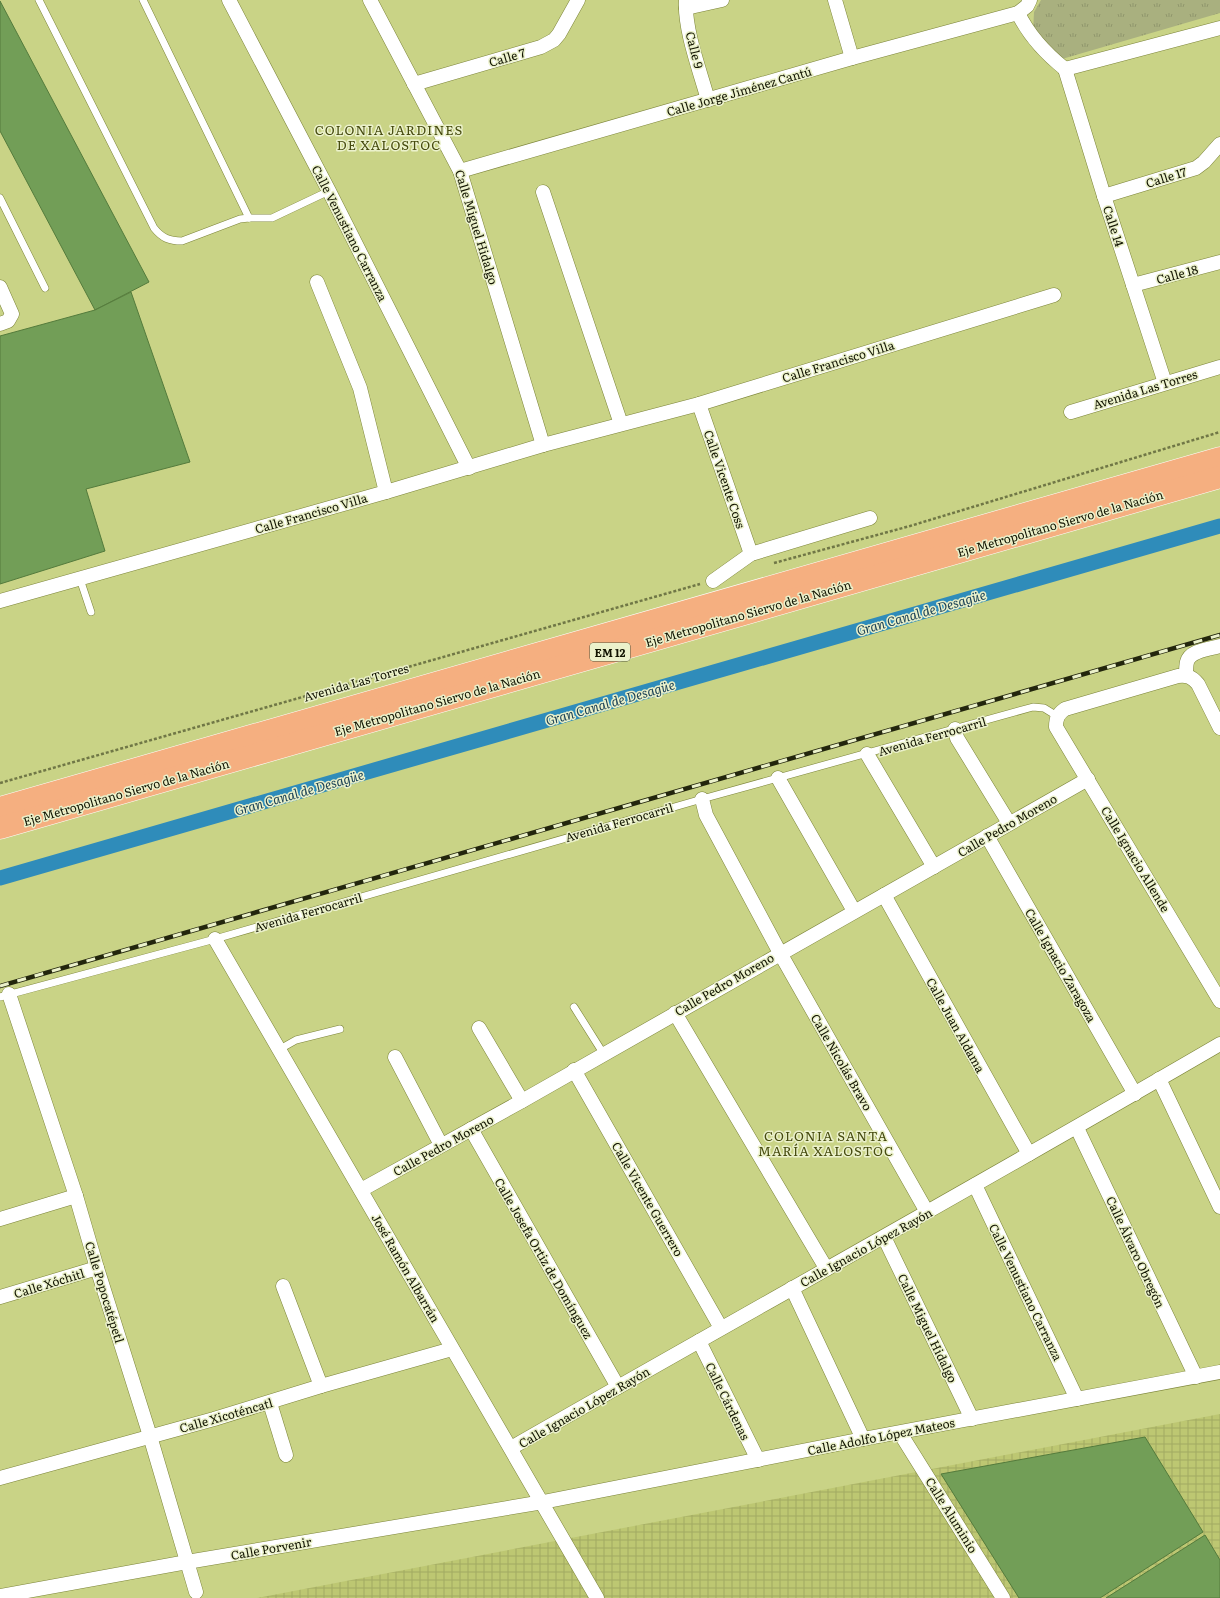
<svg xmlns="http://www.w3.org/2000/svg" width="1220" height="1598" font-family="Literata,serif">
	<defs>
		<pattern id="industrial-grid" width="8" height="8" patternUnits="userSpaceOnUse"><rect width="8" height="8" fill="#bdc772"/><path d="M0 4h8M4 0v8" fill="none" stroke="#a1aa61"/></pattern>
		<pattern id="park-tufts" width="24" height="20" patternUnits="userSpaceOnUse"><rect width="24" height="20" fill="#a9b07f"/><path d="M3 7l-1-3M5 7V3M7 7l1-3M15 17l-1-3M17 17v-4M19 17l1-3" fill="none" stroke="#90966c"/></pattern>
	</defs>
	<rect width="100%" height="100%" fill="#c9d386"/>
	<path fill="url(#industrial-grid)" d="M1220,1414v184h-963z"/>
	<path fill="url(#park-tufts)" d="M1041,0h179v13l-158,46 -29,-27 1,-20z"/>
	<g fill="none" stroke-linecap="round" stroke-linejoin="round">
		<path stroke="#2f8cba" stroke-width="15" d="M0,878l1220,-352"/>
	</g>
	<g fill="#729e57" stroke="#547b3c">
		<path d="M0,1l149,281 -54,28 -95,-179z"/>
		<path d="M131,292l59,170 -104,27 19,62 -105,33v-248l95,-26z"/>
		<path d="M1145,1437l58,95 -103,66h-81l-78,-124z"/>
		<path d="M1205,1535l15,25v38h-114z"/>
	</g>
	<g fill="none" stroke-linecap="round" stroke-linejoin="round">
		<defs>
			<g id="lane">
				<path d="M39,0l115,228c8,10 15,13 28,13l58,-22 9,-1h23l57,-27"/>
				<path d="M143,0l106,218"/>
				<path d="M0,198l45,90"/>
				<path d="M80,579l11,33"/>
				<path d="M0,997l215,-58 487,-140 331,-92 11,1 13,8"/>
				<path d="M574,1007l29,46"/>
				<path d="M280,1049l16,-9 44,-11"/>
			</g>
			<g id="street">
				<path d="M229,0l100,191 140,277"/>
				<path d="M370,0l90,171 83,274"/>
				<path d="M686,0c-2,29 14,71 22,100"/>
				<path d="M835,0l17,58"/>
				<path d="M686,8l36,-8"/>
				<path d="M1018,13c11,23 27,40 47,56"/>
				<path d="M1065,69l39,127 61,187"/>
				<path d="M1065,69l155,-41"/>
				<path d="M414,84l127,-37 13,-7 5,-6 19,-34"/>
				<path d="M460,171l392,-113 166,-45 9,-7 3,-6"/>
				<path d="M543,192l78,232"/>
				<path d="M1104,196l92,-28 8,-6 16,-18"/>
				<path d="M317,282l43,106 26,104"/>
				<path d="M1133,285l87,-23"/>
				<path d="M0,287l12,27 -4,7 -8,3"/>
				<path d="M699,404l52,150"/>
				<path d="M1071,412l149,-45"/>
				<path d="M713,581l38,-27 119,-36"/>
				<path d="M0,601l386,-109 157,-47 156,-41 355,-109"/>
				<path d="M1186,675c0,-4 0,-9 1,-13 3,-12 23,-13 33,-16"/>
				<path d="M1220,728l-22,-44c-6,-7 -10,-9 -20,-8l-113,33c-7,5 -9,9 -9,18l164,274"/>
				<path d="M955,729l2,9 52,85"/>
				<path d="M867,754l67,113"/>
				<path d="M778,778l76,133"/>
				<path d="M702,799l4,16 74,138 147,259"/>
				<path d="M987,836l148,258"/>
				<path d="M884,895l145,259"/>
				<path d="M215,939l382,659"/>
				<path d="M9,994l67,202 21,72 53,168 46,156"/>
				<path d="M675,1013l151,255"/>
				<path d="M479,1028l43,73"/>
				<path d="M395,1057l46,88"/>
				<path d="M574,1070l147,258"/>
				<path d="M1159,1079l61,128"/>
				<path d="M1077,1128l119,249"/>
				<path d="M471,1129l147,258"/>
				<path d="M975,1185l102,214"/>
				<path d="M361,1190l161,-89 566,-322"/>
				<path d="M0,1219l76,-23"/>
				<path d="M884,1237l88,182"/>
				<path d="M283,1286l38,100"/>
				<path d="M792,1288l71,151"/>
				<path d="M0,1297l97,-29"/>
				<path d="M699,1341l59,119"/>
				<path d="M270,1403l16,52"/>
				<path d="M900,1433l103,165"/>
				<path d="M511,1448c236,-135 474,-267 709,-404"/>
				<path d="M0,1478l214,-59 107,-33 131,-37"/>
				<path d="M0,1596l187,-34 356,-60 320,-63 357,-67"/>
			</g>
			<g id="highway">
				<path d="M0,808l1220,-350"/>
				<path d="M0,828l1220,-351"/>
			</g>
		</defs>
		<use href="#lane" stroke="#7c8439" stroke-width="8"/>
		<use href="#street" stroke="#7c8439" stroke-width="15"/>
		<use href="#highway" stroke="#fff" stroke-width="23"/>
		<g stroke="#707746" stroke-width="2.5" stroke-dasharray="3 2" stroke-linecap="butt">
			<path d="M774,563l136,-37 310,-94"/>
			<path d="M0,783l700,-199"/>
		</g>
		<use href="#lane" stroke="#fff" stroke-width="7"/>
		<use href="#street" stroke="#fff" stroke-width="14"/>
		<use href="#highway" stroke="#f5af80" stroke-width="22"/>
		<defs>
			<path id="rail" d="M0,986l1220,-351"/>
		</defs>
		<use href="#rail" stroke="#23260d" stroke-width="4.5"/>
		<use href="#rail" stroke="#ebf1cb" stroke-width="3" stroke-dasharray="9" stroke-linecap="butt"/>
	</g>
	<g text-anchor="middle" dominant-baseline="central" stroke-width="3" stroke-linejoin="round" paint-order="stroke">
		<rect fill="#ebf1cb" stroke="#52563d" stroke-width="1" x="590" y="643" width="40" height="18" rx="3"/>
		<g font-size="11" font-weight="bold" fill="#111300">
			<text x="610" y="652">EM 12</text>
		</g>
		<g font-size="12" fill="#111300" stroke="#ebf1cb">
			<text transform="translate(695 50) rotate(76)">Calle 9</text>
			<text transform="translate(507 57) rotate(-16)">Calle 7</text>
			<text transform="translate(739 91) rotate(-16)">Calle Jorge Jiménez Cantú</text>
			<text transform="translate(1166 177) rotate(-17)">Calle 17</text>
			<text transform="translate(1114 226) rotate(72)">Calle 14</text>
			<text transform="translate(477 227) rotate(73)">Calle Miguel Hidalgo</text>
			<text transform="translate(350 233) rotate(63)">Calle Venustiano Carranza</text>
			<text transform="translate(1177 274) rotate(-15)">Calle 18</text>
			<text transform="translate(838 361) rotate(-17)">Calle Francisco Villa</text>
			<text transform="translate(1145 389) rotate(-17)">Avenida Las Torres</text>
			<text transform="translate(725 479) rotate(71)">Calle Vicente Coss</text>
			<text transform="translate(311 513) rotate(-16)">Calle Francisco Villa</text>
			<text transform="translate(1060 523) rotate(-16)">Eje Metropolitano Siervo de la Nación</text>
			<text transform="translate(748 613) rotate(-16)">Eje Metropolitano Siervo de la Nación</text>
			<text transform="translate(356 682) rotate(-16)">Avenida Las Torres</text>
			<text transform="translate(437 702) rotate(-16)">Eje Metropolitano Siervo de la Nación</text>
			<text transform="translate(932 736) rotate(-16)">Avenida Ferrocarril</text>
			<text transform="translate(126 792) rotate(-16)">Eje Metropolitano Siervo de la Nación</text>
			<text transform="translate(619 822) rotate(-16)">Avenida Ferrocarril</text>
			<text transform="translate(1007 825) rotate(-30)">Calle Pedro Moreno</text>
			<text transform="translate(1136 859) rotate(59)">Calle Ignacio Allende</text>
			<text transform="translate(308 912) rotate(-16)">Avenida Ferrocarril</text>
			<text transform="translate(1061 965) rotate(60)">Calle Ignacio Zaragoza</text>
			<text transform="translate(724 984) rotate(-30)">Calle Pedro Moreno</text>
			<text transform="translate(956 1025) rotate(61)">Calle Juan Aldama</text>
			<text transform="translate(842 1062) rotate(60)">Calle Nicolás Bravo</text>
			<text transform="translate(443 1145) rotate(-29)">Calle Pedro Moreno</text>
			<text transform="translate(648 1199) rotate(60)">Calle Vicente Guerrero</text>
			<text transform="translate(866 1247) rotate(-29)">Calle Ignacio López Rayón</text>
			<text transform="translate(1136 1252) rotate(65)">Calle Álvaro Obregón</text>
			<text transform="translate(544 1258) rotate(60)">Calle Josefa Ortiz de Domínguez</text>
			<text transform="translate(406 1268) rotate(60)">José Ramón Albarrán</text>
			<text transform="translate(49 1283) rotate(-17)">Calle Xóchitl</text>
			<text transform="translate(105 1292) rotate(73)">Calle Popocatépetl</text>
			<text transform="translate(1026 1292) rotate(64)">Calle Venustiano Carranza</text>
			<text transform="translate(928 1328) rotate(64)">Calle Miguel Hidalgo</text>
			<text transform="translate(728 1401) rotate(64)">Calle Cárdenas</text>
			<text transform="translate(584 1407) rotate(-30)">Calle Ignacio López Rayón</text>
			<text transform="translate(226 1415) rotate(-16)">Calle Xicoténcatl</text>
			<text transform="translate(881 1436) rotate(-11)">Calle Adolfo López Mateos</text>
			<text transform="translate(952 1515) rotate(58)">Calle Aluminio</text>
			<text transform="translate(271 1548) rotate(-10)">Calle Porvenir</text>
		</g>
		<g font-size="13" letter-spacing="1" fill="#464b0f" stroke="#ebf1cb">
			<text x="389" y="129">COLONIA JARDINES<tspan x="389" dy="15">DE XALOSTOC</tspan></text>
			<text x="826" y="1135">COLONIA SANTA<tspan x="826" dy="15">MARÍA XALOSTOC</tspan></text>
		</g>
		<g font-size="13" font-style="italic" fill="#1d4357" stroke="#ebf1cb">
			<text transform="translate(921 612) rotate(-16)">Gran Canal de Desagüe</text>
			<text transform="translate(610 702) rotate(-16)">Gran Canal de Desagüe</text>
			<text transform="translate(299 792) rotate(-16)">Gran Canal de Desagüe</text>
		</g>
	</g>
</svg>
